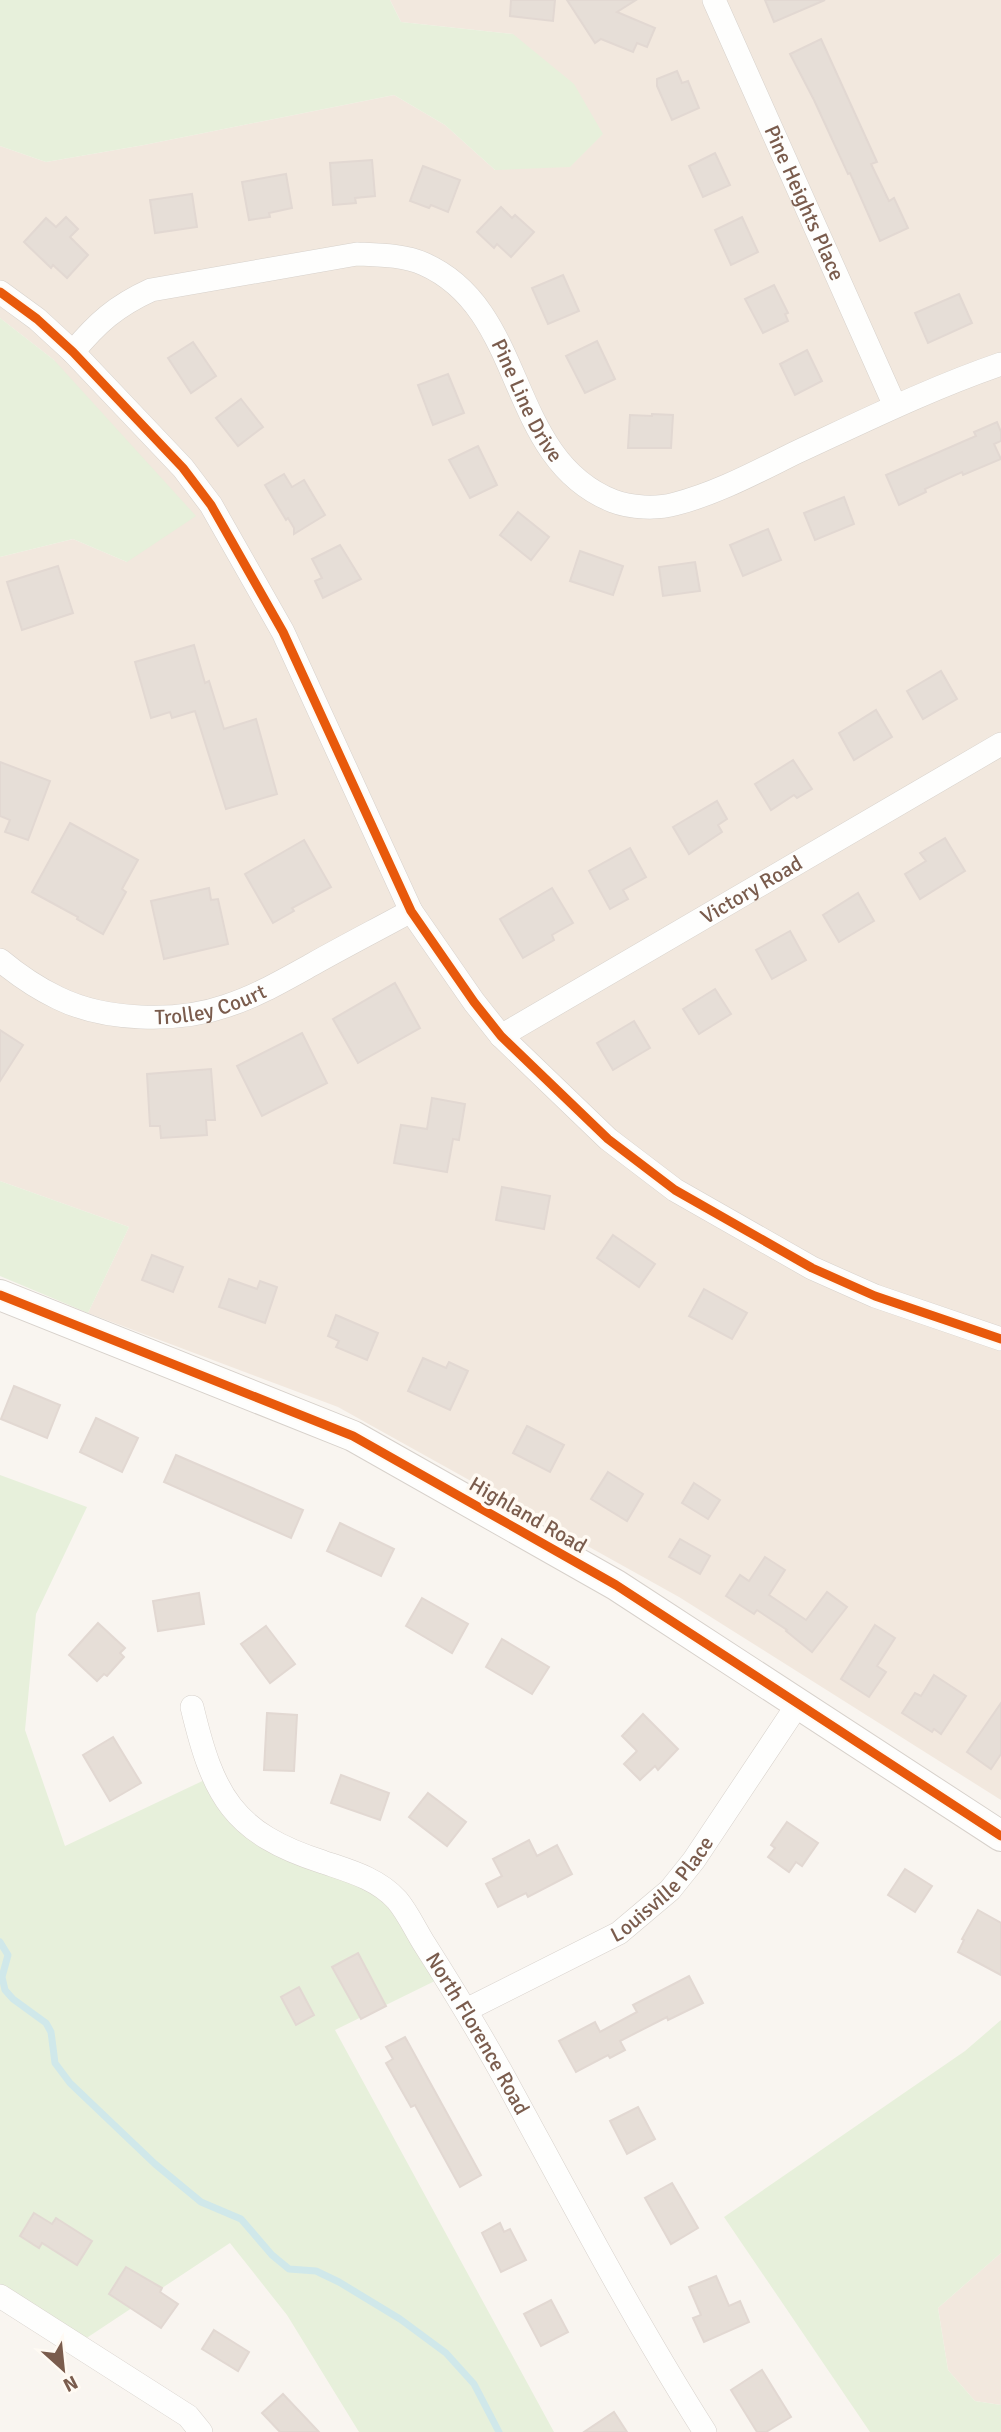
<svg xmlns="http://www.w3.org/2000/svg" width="1001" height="2432" font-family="Signika,sans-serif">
	<rect width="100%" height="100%" fill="#f9f5f0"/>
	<g fill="#f2e8de">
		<path d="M390,0h611v1800l-322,-203 -341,-190 -250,-94 41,-86 -129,-46v-624l73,-18 54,23 -73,-202 -54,-42v-172l46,16 98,-17 250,-50 51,30 50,45 18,-136 -112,-12z"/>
		<path d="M1001,2253v152l-26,-4 -27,-31 -10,-62z"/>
	</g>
	<g fill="#e7f0db">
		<path d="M0,0h390l11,22 112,12 61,50 29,50 -33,33 -75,3 -50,-45 -51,-30 -250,50 -98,17 -46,-16z"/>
		<path d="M0,318l54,42 142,156 -69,46 -54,-23 -73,18z"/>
		<path d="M0,1181l129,46 -41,86 -88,-37z"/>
		<path d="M0,1475l87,32 -51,107 -11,116 40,116 148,-70 26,41 138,66 68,93 -110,54 219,402h-195l-72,-117 -57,-72 -154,102 -76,-49z"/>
		<path d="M1001,2020v233l-63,55 10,62 27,31 26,4v27h-131l-146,-215 241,-166z"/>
	</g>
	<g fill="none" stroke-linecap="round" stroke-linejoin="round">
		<path stroke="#d0e8ea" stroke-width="7" d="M0,1942l8,13 -6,22 3,13 8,9 33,24 5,9 4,31 15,20 85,81 46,38 40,17 31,36 17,14 27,2 23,11 61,37 46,34 28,31 25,48"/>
	</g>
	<g fill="#e6ded7" stroke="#e2d8d2" stroke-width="2">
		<path d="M511,0h44l-2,21 -43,-5z"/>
		<path d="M567,0h69l-19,12 38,16 -8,19 -10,-4 -4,9 -32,-13 -6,4z"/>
		<path d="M765,0h60l-51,22z"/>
		<path d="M821,39l56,123 -6,2 18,37 5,-3 14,30 -28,13 -30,-68 -2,1 -34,-74 -24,-46z"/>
		<path d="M677,71l5,12 6,-2 11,27 -27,12 -15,-34v-7z"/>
		<path d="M715,153l15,32 -27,12 -14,-31z"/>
		<path d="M372,160l3,36 -20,2 1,5 -23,2 -3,-42z"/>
		<path d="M423,166l37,14 -12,32 -17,-7 -2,3 -19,-7z"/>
		<path d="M286,174l6,34 -23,5 1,4 -21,3 -7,-38z"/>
		<path d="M192,194l5,33 -42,6 -5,-33z"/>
		<path d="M501,207l11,11 3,-3 19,17 -23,25 -14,-13 -3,4 -17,-16z"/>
		<path d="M66,217l12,12 -8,8 18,18 -21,23 -14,-13 -2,3 -27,-26 22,-24 10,9z"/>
		<path d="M742,217l16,35 -27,13 -16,-35z"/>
		<path d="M563,275l16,36 -31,13 -16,-36z"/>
		<path d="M774,285l14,28 -3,1 3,7 -25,12 -18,-34z"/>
		<path d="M959,294l13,29 -44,20 -13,-30z"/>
		<path d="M597,341l18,38 -30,14 -19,-37z"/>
		<path d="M193,342l23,34 -25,17 -23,-35z"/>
		<path d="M807,350l15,31 -27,14 -15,-31z"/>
		<path d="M448,374l16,39 -31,12 -15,-40z"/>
		<path d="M241,399l22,28 -25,19 -22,-28z"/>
		<path d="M652,414l21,1 -2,33h-43l2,-33 22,1z"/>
		<path d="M997,422l4,10v9l-7,3 7,15 -38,16 -1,-3 -37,17 1,3 -27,13 -13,-30 90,-39 -2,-4z"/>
		<path d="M478,446l19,39 -27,13 -21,-38z"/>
		<path d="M284,474l8,13 12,-7 21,35 -31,19v-6l-6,-10 -2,2 -21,-35z"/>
		<path d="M844,497l10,27 -39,16 -11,-27z"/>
		<path d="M518,512l31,25 -18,23 -31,-25z"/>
		<path d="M768,529l13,31 -38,16 -13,-31z"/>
		<path d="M340,545l21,34 -38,19 -8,-17 7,-3 -10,-19z"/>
		<path d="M580,551l43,15 -10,29 -43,-14z"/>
		<path d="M695,562l5,29 -37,5 -4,-29z"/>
		<path d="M58,566l15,47 -51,17 -15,-48z"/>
		<path d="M194,645l11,38 4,-2 15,48 32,-10 21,75 -51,15 -31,-98 -23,7 -2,-6 -19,6 -16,-56z"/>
		<path d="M941,671l16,28 -34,20 -16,-28z"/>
		<path d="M876,710l16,27 -38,23 -15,-27z"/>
		<path d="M793,760l19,29 -15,9 -3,-3 -23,15 -16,-26z"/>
		<path d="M0,762l50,19 -22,59 -23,-8 5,-12 -10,-4z"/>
		<path d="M717,801l10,18 -9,6 4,7 -33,22 -16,-27z"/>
		<path d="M70,823l68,37 -16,29 4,3 -23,42 -26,-15 1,-2 -46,-25z"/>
		<path d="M945,838l20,33 -45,28 -15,-25 21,-13 -6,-8z"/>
		<path d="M304,840l27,47 -39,21 2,3 -21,12 -28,-49z"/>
		<path d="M630,848l16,29 -23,13 5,9 -18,10 -21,-38z"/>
		<path d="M209,888l2,12 7,-1 10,45 -64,15 -13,-58z"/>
		<path d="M552,888l21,35 -21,12 2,5 -31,18 -23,-39z"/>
		<path d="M858,893l16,28 -35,21 -16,-27z"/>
		<path d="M790,931l16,29 -34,19 -16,-29z"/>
		<path d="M395,983l25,45 -62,35 -25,-44z"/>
		<path d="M715,989l16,25 -32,20 -16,-25z"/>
		<path d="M634,1021l16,27 -37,22 -16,-27z"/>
		<path d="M0,1030l23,15 -23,36z"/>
		<path d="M302,1033l25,50 -65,33 -25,-50z"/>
		<path d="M211,1069l4,51h-9l1,15 -46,3 -1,-12h-10l-3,-52z"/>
		<path d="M432,1098l33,6 -6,36 -6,-1 -6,33 -53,-9 7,-38 26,4z"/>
		<path d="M502,1187l48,9 -6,33 -48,-9z"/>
		<path d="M613,1235l42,29 -16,23 -42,-29z"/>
		<path d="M152,1255l31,12 -10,25 -31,-12z"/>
		<path d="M229,1279l28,10 3,-8 17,6 -12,36 -46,-16z"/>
		<path d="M704,1289l43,24 -15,26 -43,-23z"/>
		<path d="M336,1315l42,18 -11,27 -31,-13 3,-6 -11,-5z"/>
		<path d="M423,1358l23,10 3,-6 19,9 -18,39 -42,-19z"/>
		<path d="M14,1386l46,19 -13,33 -46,-19z"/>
		<path d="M96,1418l42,20 -16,34 -42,-20z"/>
		<path d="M527,1426l37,19 -14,27 -37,-19z"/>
		<path d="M176,1455l127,55 -12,28 -127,-56z"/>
		<path d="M608,1472l35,22 -16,27 -36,-22z"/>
		<path d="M694,1483l26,17 -12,19 -26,-16z"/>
		<path d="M340,1523l54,26 -13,27 -54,-25z"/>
		<path d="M680,1539l30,17 -10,18 -31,-17z"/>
		<path d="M765,1557l20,13 -16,25 37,25 21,-28 20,15 -35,45 -26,-21 1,-1 -30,-20 -3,4 -28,-18 14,-21 9,6z"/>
		<path d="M199,1593l5,31 -46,7 -5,-30z"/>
		<path d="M422,1598l46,26 -16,29 -46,-27z"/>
		<path d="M98,1623l27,25 -5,5 4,4 -17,19 -3,-2 -7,7 -28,-26z"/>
		<path d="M875,1625l20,13 -18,28 9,6 -17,25 -28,-18z"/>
		<path d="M266,1626l29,38 -25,19 -29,-39z"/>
		<path d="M502,1639l47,28 -17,27 -46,-27z"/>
		<path d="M934,1675l32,21 -25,38 -7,-5 -2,3 -30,-19 13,-20 6,3z"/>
		<path d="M1001,1703v51l-10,15 -24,-17z"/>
		<path d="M267,1713l30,2 -3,56 -30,-1z"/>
		<path d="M643,1714l35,35 -20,21 -3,-4 -15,14 -16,-16 13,-13 -15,-15z"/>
		<path d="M113,1737l28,46 -31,18 -27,-46z"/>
		<path d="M341,1775l48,18 -9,27 -49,-17z"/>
		<path d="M428,1793l38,29 -19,24 -38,-29z"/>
		<path d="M787,1822l31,21 -16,23 -6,-4 -7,10 -21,-15 7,-9 -4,-3z"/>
		<path d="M529,1840l8,16 20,-11 15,29 -44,23 -2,-4 -28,14 -12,-23 16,-8 -9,-17z"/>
		<path d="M905,1869l27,17 -17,26 -27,-17z"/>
		<path d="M978,1910l23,13v52l-43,-23 6,-12 -2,-1z"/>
		<path d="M358,1953l28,53 -25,13 -29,-52z"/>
		<path d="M689,1976l14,27 -35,17 -1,-3 -47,24 5,9 -15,8 -2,-3 -32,17 -17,-31 36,-19 5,10 37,-20 -4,-7z"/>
		<path d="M299,1987l15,28 -18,10 -15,-28z"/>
		<path d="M405,2037l76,138 -21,12 -45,-82 -4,2 -25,-44 7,-4 -7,-12z"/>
		<path d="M638,2107l17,32 -28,15 -17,-33z"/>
		<path d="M672,2183l26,45 -27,16 -26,-46z"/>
		<path d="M34,2213l18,11 4,-6 36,23 -15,24 -35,-22 -3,5 -19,-12z"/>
		<path d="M500,2223l4,9 6,-3 16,31 -25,12 -19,-39z"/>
		<path d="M126,2267l36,21 -2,4 18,12 -17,24 -52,-34z"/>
		<path d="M716,2276l13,30 11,-5 9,21 -45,20 -11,-24 8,-3 -12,-28z"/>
		<path d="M551,2300l17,32 -27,14 -17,-32z"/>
		<path d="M214,2330l35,22 -11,19 -36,-22z"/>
		<path d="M762,2370l29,47 -25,15h-9l-26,-42z"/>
		<path d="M283,2394l36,38h-39l-18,-19z"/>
		<path d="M614,2412l13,20h-43z"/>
	</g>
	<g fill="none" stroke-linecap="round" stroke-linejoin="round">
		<defs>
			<g id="minor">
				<path id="s1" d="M714,0l181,406"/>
				<path d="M0,292l37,27 36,33 110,116 28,37 72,127 128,279 63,91 27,34 107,103 67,51 137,78 63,28 126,43"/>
				<path id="s2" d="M73,352c24,-29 43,-46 78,-62l206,-36c22,1 47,1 67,10 104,46 81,194 189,237 18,7 44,8 62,3 43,-11 83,-33 122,-52 67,-31 134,-64 204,-88"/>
				<path id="s3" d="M0,960c18,15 37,28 58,38 47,23 119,25 168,8 31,-10 58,-26 87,-42 32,-18 65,-35 98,-53"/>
				<path id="s4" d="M501,1036l500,-292"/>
				<path id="s5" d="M192,1707c21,88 40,126 131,155 26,9 54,16 74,38 11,13 19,31 28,45 28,44 54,87 79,132 65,119 128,240 201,355"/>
				<path id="s6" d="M466,2010l153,-77 51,-43 24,-30 104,-156"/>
				<path d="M0,2296l188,120 13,16"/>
			</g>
			<path id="tertiary" d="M0,1295l353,141 263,149 385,251"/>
		</defs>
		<use href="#minor" stroke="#d7d1cb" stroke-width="24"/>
		<use href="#tertiary" stroke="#d7d1cb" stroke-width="32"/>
		<use href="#minor" stroke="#fefefd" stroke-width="23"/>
		<use href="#tertiary" stroke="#fefefd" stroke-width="30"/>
		<defs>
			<g id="cycleway">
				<path d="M0,292l37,27 36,33 110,116 28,37 72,127 128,279 63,91 27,34 107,103 67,51 137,78 63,28 126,43"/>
				<path d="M0,1295l353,141 263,149 385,251"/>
			</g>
		</defs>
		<use href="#cycleway" stroke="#fffaf3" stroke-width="13"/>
		<use href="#cycleway" stroke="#e8590c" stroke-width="9"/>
	</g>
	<g text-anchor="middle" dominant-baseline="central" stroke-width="7" stroke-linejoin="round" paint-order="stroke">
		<g font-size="21" fill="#7a5c4d" stroke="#fffaf3">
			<text stroke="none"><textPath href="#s1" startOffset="222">Pine Heights Place</textPath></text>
			<text stroke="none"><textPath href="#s2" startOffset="553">Pine Line Drive</textPath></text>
			<text stroke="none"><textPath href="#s4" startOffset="290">Victory Road</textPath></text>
			<text stroke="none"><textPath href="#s3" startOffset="226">Trolley Court</textPath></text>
			<text transform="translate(528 1515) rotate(30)">Highland Road</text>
			<text stroke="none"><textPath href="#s6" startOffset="233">Louisville Place</textPath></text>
			<text stroke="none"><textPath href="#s5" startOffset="457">North Florence Road</textPath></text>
		</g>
	</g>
	<g transform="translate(63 2369) rotate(153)" stroke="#fffaf3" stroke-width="5" paint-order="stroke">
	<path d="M0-5L12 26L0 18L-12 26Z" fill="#7a5c4d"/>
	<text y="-10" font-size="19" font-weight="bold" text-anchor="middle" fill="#7a5c4d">N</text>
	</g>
</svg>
